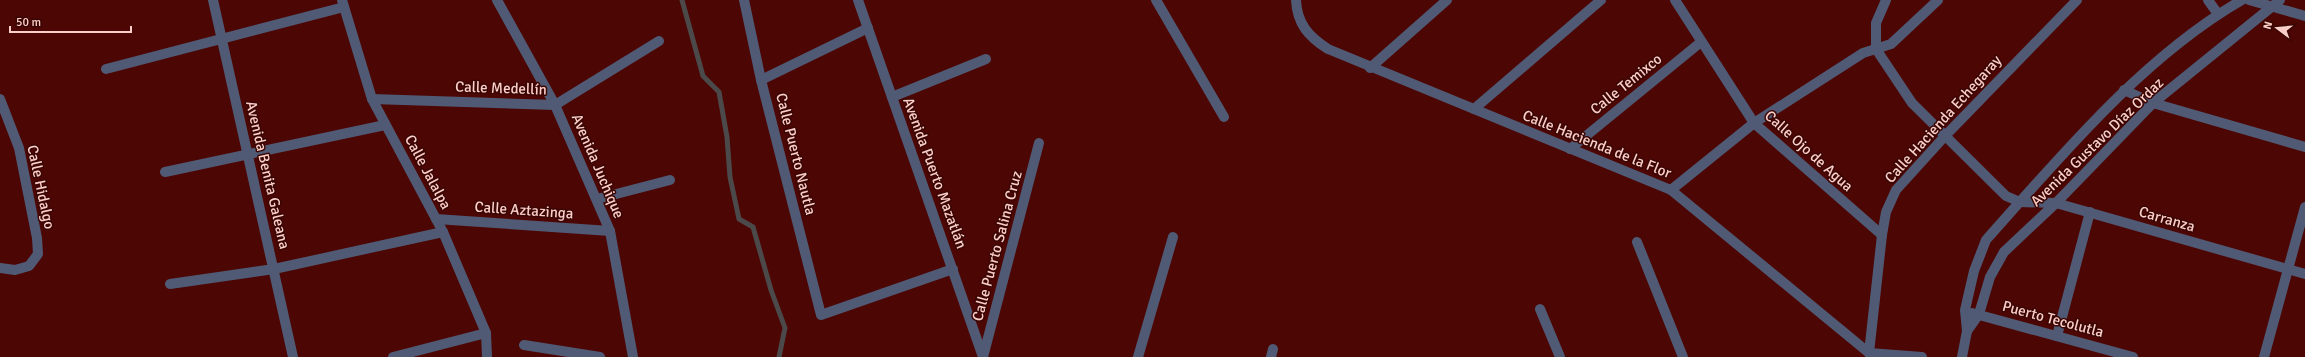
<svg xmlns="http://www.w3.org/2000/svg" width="2305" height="357" font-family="Signika,sans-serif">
	<rect width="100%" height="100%" fill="#4c0604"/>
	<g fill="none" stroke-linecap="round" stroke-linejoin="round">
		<path stroke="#4b494a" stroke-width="5" d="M682,0l21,76 16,16 8,45 3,40 9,42 14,8 18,63 14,38 -6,29"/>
		<g stroke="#505a75" stroke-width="10">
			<path d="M213,0l80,357"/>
			<path d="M342,0l30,99 71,133 43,101 1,24"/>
			<path d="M497,0l58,105 55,126 23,126"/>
			<path d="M744,0l17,80 60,235 132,-46"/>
			<path d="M858,0l125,357"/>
			<path d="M1156,0l68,117"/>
			<path d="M1296,0c1,24 13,37 32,49l343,141 198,163 53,4"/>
			<path d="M1675,0l79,123 128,112"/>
			<path d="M1886,0l-10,23v26l36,54 94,93 14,6 36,1 249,71"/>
			<path d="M2208,0l10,14"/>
			<path d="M2249,0l56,16"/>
			<path d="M1370,68l77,-68"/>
			<path d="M106,69l238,-62"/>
			<path d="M761,80l107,-52"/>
			<path d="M2124,90l29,13 152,44"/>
			<path d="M892,97l94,-38"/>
			<path d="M0,99l19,49 18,90 1,16 -9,12 -14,4 -15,-2"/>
			<path d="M372,99l183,6 104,-64"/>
			<path d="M1474,109l127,-109"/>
			<path d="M1570,149l131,-107"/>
			<path d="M165,172l220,-47"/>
			<path d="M1671,190l83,-67 109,-70 28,-9 47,-44"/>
			<path d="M597,199l73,-19"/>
			<path d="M436,219l174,12"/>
			<path d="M1637,242l46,115"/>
			<path d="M170,284l104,-15 169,-37"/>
			<path d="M1540,309l20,48"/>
			<path d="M1972,313l161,44"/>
			<path d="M1967,331l12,-17 11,-37 14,-25 52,-49 97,-100 127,-103"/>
			<path d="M2057,336l33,-124"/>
			<path d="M524,345l76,12"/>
			<path d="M1869,353l13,-118 4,-23 10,-22 49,-54 132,-136"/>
			<path d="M393,357l93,-24"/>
			<path d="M983,357l56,-214"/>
			<path d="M1138,357l35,-120"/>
			<path d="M1271,357l2,-8"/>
			<path d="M1962,357l5,-26 -2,-21 9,-39 12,-31c75,-84 157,-183 256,-240"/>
			<path d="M2264,357l41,-150"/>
		</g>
	</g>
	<g text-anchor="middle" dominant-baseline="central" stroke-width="3" stroke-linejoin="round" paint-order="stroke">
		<g font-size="15" fill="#fbcfc9" stroke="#3a0604">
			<text transform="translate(1626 84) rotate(-39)">Calle Temixco</text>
			<text transform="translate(501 88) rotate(2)">Calle Medellín</text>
			<text transform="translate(1943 119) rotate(-48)">Calle Hacienda Echegaray</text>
			<text transform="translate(2097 142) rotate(-44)">Avenida Gustavo Díaz Ordaz</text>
			<text transform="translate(1597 144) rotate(22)">Calle Hacienda de la Flor</text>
			<text transform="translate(1809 151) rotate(42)">Calle Ojo de Agua</text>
			<text transform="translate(796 154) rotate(76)">Calle Puerto Nautla</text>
			<text transform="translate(598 166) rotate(67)">Avenida Juchique</text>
			<text transform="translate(428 172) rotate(62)">Calle Jalalpa</text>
			<text transform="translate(935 173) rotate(70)">Avenida Puerto Mazatlán</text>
			<text transform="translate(268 175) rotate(77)">Avenida Benita Galeana</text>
			<text transform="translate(41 187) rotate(78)">Calle Hidalgo</text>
			<text transform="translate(524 210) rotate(4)">Calle Aztazinga</text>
			<text transform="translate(2167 219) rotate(16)">Carranza</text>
			<text transform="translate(997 246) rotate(-75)">Calle Puerto Salina Cruz</text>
			<text transform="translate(2053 319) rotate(15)">Puerto Tecolutla</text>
		</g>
	</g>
	<g transform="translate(2277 28) rotate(286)" stroke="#3a0604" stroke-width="3" paint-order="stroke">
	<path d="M0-3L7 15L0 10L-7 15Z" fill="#fbcfc9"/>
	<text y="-6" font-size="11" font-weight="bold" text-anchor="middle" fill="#fbcfc9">N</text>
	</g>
	<path d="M10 26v6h121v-6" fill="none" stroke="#fbcfc9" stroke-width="2"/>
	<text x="16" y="26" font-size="12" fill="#fbcfc9" stroke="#3a0604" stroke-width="3" paint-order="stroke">50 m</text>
</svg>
